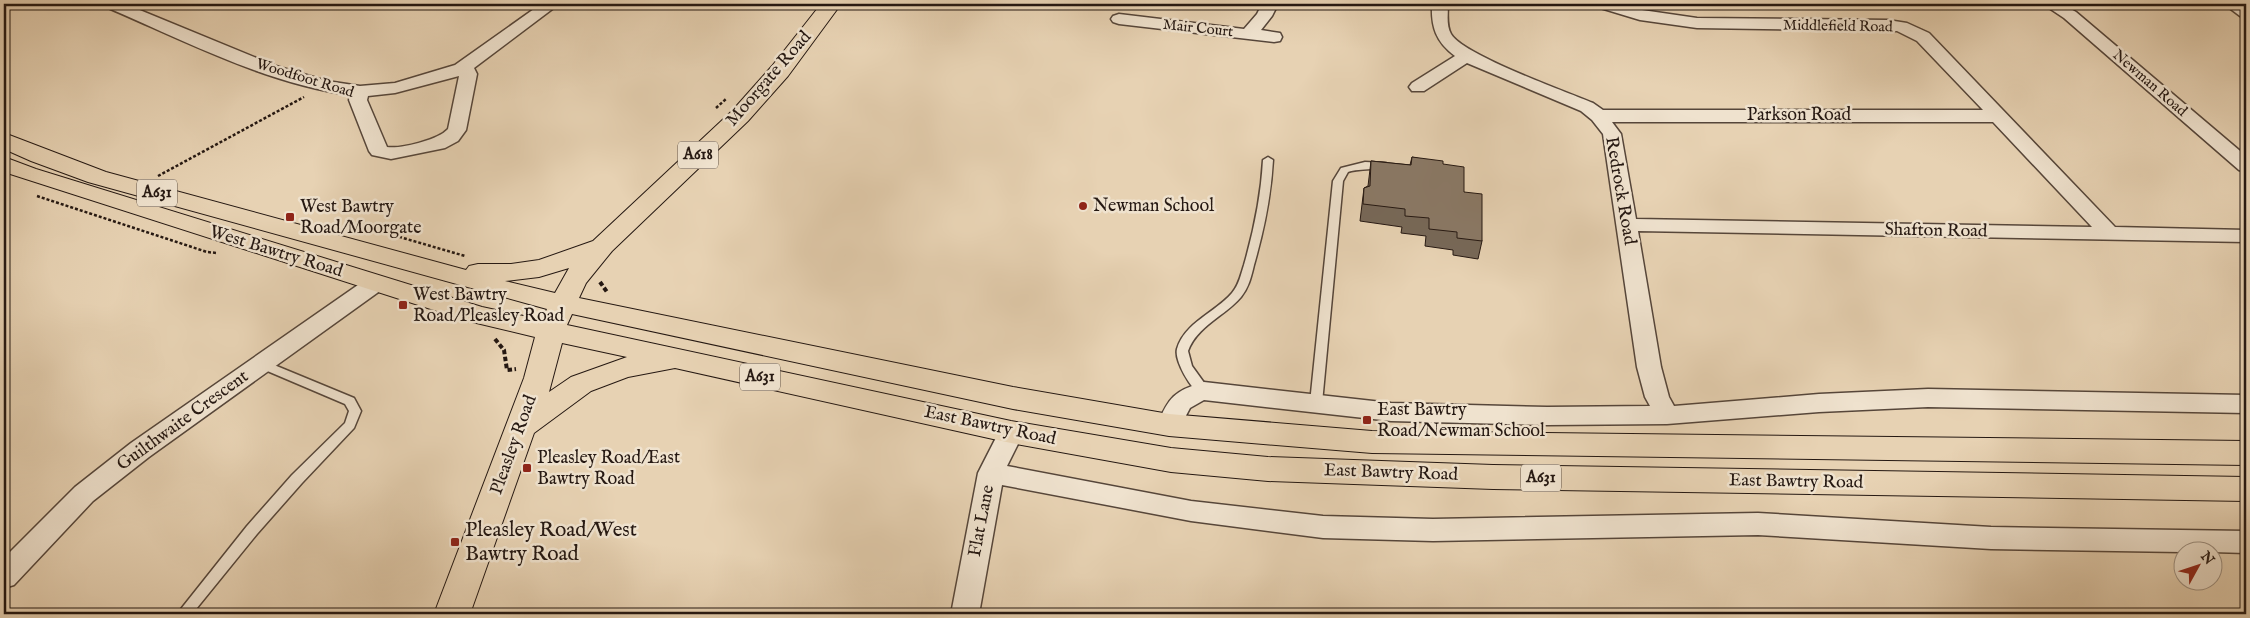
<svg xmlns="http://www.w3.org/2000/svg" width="2250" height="618" font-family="'IM FELL English',serif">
	<rect width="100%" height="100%" fill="#e7d2b3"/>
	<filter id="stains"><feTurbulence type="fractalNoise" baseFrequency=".004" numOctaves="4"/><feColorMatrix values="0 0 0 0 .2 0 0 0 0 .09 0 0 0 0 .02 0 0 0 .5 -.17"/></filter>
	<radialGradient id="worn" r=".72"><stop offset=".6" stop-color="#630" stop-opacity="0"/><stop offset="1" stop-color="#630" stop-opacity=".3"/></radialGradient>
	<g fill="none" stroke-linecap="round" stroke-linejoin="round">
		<defs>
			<g id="lane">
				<path d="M1268,157l5,3c-2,36 -9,70 -19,105 -3,12 -5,22 -13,32 -16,19 -44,29 -53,54l4,15 18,25 -2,3c-3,1 -4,2 -7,0 -10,-4 -27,-34 -24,-45 7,-26 39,-37 55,-56 7,-8 9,-19 12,-28 10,-35 17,-69 19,-105z"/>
				<path d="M1365,162l21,1 5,3c-6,4 -32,2 -43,6l-5,9 -21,222 -2,3h-8l-2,-3 23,-222 8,-13z"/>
				<path d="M262,360l92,38 7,13 -7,17 -52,55 -45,51 -65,80h-15l70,-88 45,-51 53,-52 4,-12 -4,-7 -87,-37 -2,-3 2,-3z"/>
			</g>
			<g id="street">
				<path d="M104,4h21l151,62 51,15 33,5 35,-3 60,-18 86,-61h18l-85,64 3,6 -11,56 -8,11 -13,7 -54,11 -19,-4 -3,-4 -20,-51 1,-5c-85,-12 -165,-54 -244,-88zM459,76l-11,53c-10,11 -47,20 -61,18l-20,-47 1,-4 27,-3z"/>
				<path d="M1262,4h16l-6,12 -11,14 19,3 2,4 -2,4 -6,1 -155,-18 -6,-2 -2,-3 2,-3 6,-2 125,15 13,-15z"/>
				<path d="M1432,4h16c0,10 -2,21 3,30 12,21 116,58 142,69l10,7h380l-66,-69 -20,-10 -200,-3 -57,-8 -43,-13 -2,-3h24l23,6 55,8 191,2 19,3 22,10 186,194 131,3v12l-608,-11 23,136 8,30 5,9 145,-12 109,-5 318,6v18l-318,-6 -109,5 -152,12 -120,1 -156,-4 -187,-21 -14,8 -12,23 -9,3 -9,-3 -3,-6c12,-28 17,-34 47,-43l187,21 156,4 103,-1 -5,-9 -8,-30 -34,-233 -11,-14 -11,-9 -114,-48 -43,28h-12l-3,-4 3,-4 43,-27c-19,-14 -24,-29 -23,-52zM1612,122h381l99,105 -456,-8 -15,-85z"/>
				<path d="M2043,4h19l14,8 170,144v16l-7,-2 -175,-152z"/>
				<path d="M2224,4h19l3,2v12l-6,-2z"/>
				<path d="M376,276l8,2 3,5 -3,5 -235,169 -56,44 -79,84 -10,3v-30l71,-71 56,-44 237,-165z"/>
				<path d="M1011,423l9,3 4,6 -17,34 184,35 132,15 110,3 325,-6 233,14 255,4v22l-34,-1v-2l-30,2 -191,-3 -233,-14 -325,6 -110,-3 -132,-17 -189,-36 -23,129h-28l27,-141 24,-47z"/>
			</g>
			<path id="primary" d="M821,4h20l-53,72 -40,45 -136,130 -26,32 -7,15 434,89 156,27 203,17 874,10v24l-874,-12 -203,-17 -156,-27 -441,-95 -5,11 444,96 160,27 97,9 225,8 753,12v24l-753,-12 -225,-8 -97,-9 -160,-29 -336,-75 -47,9 -37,14 -57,42 -64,181h-36l90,-236 11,-41 -67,-16 -464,-149v-15l32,12 446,138 60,13 5,-11 -459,-127 -57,-21 -27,-12v-16l102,39 360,98 3,-4 9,-2h33l28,-4 54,-19 139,-130 40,-45zM569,268l-14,25 -50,-12 34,-4zM562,343l65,14 -56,20 -22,15z"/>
		</defs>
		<use href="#lane" stroke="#56463a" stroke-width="3"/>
		<use href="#street" stroke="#56463a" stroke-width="3"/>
		<use href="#primary" stroke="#251812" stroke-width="2"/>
		<g stroke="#251812" stroke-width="2.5" stroke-dasharray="3 2" stroke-linecap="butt">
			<path d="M716,108l10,-9"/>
			<path d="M158,176l146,-79"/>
			<path d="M37,196l170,56 10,1"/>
			<path d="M365,229l21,4 79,23"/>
		</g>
		<g stroke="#251812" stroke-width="4" stroke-dasharray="4.5 2.5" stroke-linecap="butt">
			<path d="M600,282l7,10"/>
			<path d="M495,339l9,11 3,20 9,-1"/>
		</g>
		<use href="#lane" fill="#efe2ce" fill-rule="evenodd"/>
		<use href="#street" fill="#efe2ce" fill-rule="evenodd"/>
		<use href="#primary" fill="#e7d2b3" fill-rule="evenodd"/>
	</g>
	<path fill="#776858" stroke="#251812" d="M1412,157l31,7 21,28 18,49 -4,18 -25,-4v-5l-28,-4 1,-10 -25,-3 1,-6 -42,-6 4,-33 4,-2 3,-25 39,4z"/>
	<path fill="#8a7966" stroke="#251812" d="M1412,157l31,4v3l21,3v25l18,2v47l-25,-3v-6l-28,-3v-11l-24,-2v-7l-42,-5 1,-16 6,-2 1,-25 40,4z"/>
	<g fill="#8f2418" stroke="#efe2ce" stroke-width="2">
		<circle cx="1083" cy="206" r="5"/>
		<rect x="285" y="212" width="10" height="10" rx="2.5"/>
		<rect x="398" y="300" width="10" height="10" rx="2.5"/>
		<rect x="1362" y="415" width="10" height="10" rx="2.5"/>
		<rect x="522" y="463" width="10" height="10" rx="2.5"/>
		<rect x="450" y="537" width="10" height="10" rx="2.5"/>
	</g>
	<g text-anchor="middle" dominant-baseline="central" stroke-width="5" stroke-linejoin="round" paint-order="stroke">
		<g font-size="15" fill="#251812" stroke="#efe2ce">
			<text transform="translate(1838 26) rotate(1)">Middlefield Road</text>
			<text transform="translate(1198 28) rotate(6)">Mair Court</text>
			<text transform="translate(305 78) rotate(17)">Woodfoot Road</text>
			<text transform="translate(2150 83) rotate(41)">Newman Road</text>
		</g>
		<g fill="#efe2ce" stroke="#62554a" stroke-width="1">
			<rect x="678" y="141.5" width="40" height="27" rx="4"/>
			<rect x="137" y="179.5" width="40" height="27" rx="4"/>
			<rect x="740" y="363.5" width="40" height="27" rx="4"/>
			<rect x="1521" y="464.5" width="40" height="27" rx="4"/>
		</g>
		<g font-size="16" font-weight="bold" fill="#251812">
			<text x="698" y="155">A618</text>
			<text x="157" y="193">A631</text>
			<text x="760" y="377">A631</text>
			<text x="1541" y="478">A631</text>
		</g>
		<g font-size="18" fill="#251812" stroke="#efe2ce">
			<text transform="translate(769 79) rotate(-49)">Moorgate Road</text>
			<text x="1799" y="115">Parkson Road</text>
			<text transform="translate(1620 191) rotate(80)">Redrock Road</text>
			<text transform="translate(1936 231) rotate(1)">Shafton Road</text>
			<text transform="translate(276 252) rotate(17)">West Bawtry Road</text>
			<text transform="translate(183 421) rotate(-36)">Guilthwaite Crescent</text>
			<text transform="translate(990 426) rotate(12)">East Bawtry Road</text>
			<text transform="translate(514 445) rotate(-70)">Pleasley Road</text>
			<text transform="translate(1391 473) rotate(2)">East Bawtry Road</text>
			<text transform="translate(1796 482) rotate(1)">East Bawtry Road</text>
			<text transform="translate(982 521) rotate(-79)">Flat Lane</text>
		</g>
		<g font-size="18" fill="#251812" stroke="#efe2ce" text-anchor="start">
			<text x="1093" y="206">Newman School</text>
			<text x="300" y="207">West Bawtry<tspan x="300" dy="21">Road/Moorgate</tspan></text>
			<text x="413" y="295">West Bawtry<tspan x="413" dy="21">Road/Pleasley Road</tspan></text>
			<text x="1377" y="410">East Bawtry<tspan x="1377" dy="21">Road/Newman School</tspan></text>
			<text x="537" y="458">Pleasley Road/East<tspan x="537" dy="21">Bawtry Road</tspan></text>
		</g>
		<g font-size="21" fill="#251812" stroke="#efe2ce" text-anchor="start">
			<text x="465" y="530">Pleasley Road/West<tspan x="465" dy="24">Bawtry Road</tspan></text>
		</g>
	</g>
	<rect width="2250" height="618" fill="none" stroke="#e7d2b3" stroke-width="20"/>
	<rect x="5" y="5" width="2240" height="608" fill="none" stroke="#251812" stroke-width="2.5"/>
	<rect x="10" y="10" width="2230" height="598" fill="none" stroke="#251812"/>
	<g transform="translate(2198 566) rotate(50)"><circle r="24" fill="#efe2ce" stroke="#9e9183"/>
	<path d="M0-4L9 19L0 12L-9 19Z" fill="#8f2418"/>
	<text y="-8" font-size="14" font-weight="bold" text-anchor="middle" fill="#251812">N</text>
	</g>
	<rect width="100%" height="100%" filter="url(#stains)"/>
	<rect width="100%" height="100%" fill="url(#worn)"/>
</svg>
